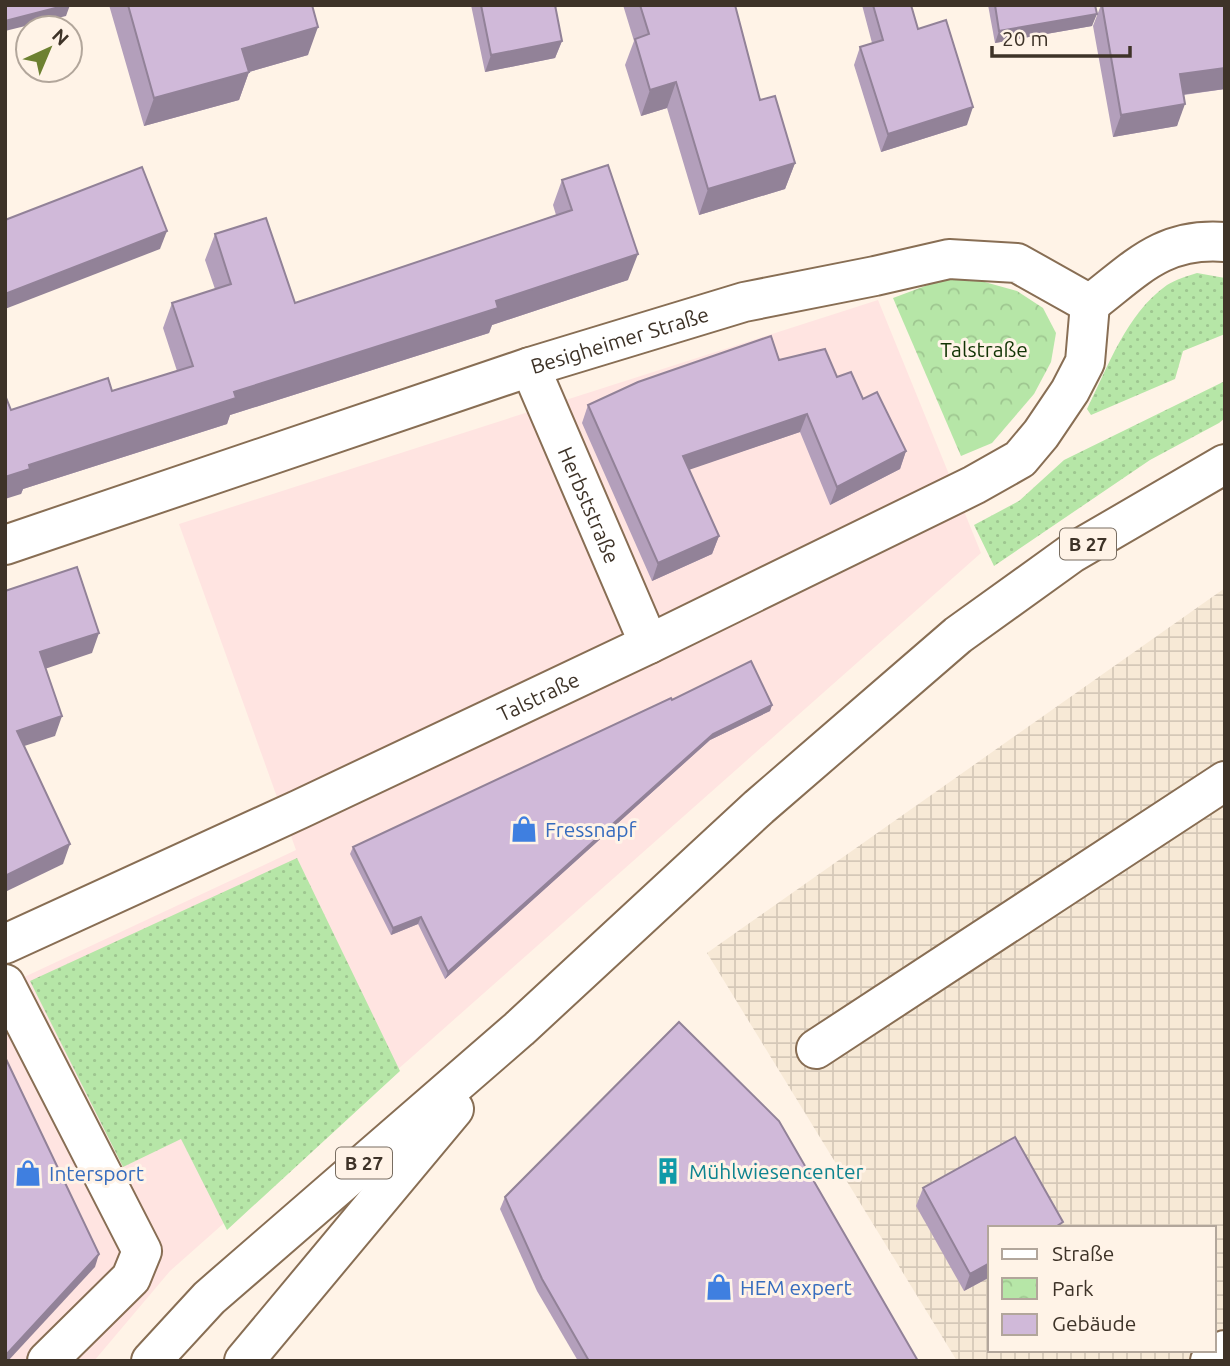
<svg xmlns="http://www.w3.org/2000/svg" width="1230" height="1366" font-family="Ubuntu,sans-serif">
	<defs>
		<pattern id="industrial-grid" width="8" height="8" patternUnits="userSpaceOnUse" patternTransform="scale(1.75)"><rect width="8" height="8" fill="#f7e9d6"/><path d="M0 4h8M4 0v8" fill="none" stroke="#d5c8b8"/></pattern>
		<pattern id="grass-dots" width="8" height="8" patternUnits="userSpaceOnUse" patternTransform="scale(1.75)"><rect width="8" height="8" fill="#b6e6a7"/><path d="M2 2h.1M6 6h.1" fill="none" stroke="#9ec690" stroke-width="1.8" stroke-linecap="round"/></pattern>
		<pattern id="park-crowns" width="20" height="18" patternUnits="userSpaceOnUse" patternTransform="scale(1.75)"><rect width="20" height="18" fill="#b6e6a7"/><path d="M2 6a3 3 0 1 1 6 0M12 15a3 3 0 1 1 6 0" fill="none" stroke="#9ec690"/></pattern>
	</defs>
	<rect width="100%" height="100%" fill="#fff3e7"/>
	<path fill="#ffe4e1" d="M878,300l103,253 -811,718 -76,90h-89v-375l291,-136 -117,-326z"/>
	<path fill="url(#industrial-grid)" fill-rule="evenodd" d="M1225,588v773h-268l-250,-408zM990,1228h224v122h-224z"/>
	<g fill="url(#grass-dots)">
		<path d="M1197,273l28,5v56l-42,17 -8,28 -84,36 -4,-6c21,-42 39,-95 80,-124 8,-5 20,-9 30,-12z"/>
		<path d="M1225,381v37l-6,5 -69,37 -156,106 -20,-41 45,-24 45,-41z"/>
		<path d="M297,858l103,213 -173,159 -46,-91 -58,28 -93,-186z"/>
	</g>
	<path fill="url(#park-crowns)" d="M944,279l37,2 36,10 26,17 13,25 -5,29 -17,32 -42,49 -31,13 -68,-158z"/>
	<g fill="none" stroke-linecap="round" stroke-linejoin="round">
		<defs>
			<g id="minor">
				<path d="M1090,304c46,-35 72,-67 135,-62"/>
				<path id="s1" d="M530,367l119,277"/>
				<path id="s2" d="M5,545l525,-178 214,-65 131,-26 74,-17 68,4 73,41"/>
				<path id="s3" d="M5,944l295,-135 349,-165 325,-159 46,-26 21,-25 29,-43 15,-29 5,-58"/>
				<path d="M5,984l137,267 -11,27 -84,83"/>
				<path d="M816,1049l409,-268"/>
				<path d="M1210,1361l15,-11"/>
			</g>
			<g id="major">
				<path d="M151,1361l58,-63 310,-269 240,-222 199,-172 114,-82 153,-89"/>
				<path d="M244,1361l210,-252"/>
			</g>
		</defs>
		<use href="#minor" stroke="#886e54" stroke-width="42"/>
		<use href="#major" stroke="#886e54" stroke-width="42"/>
		<use href="#minor" stroke="#fff" stroke-width="38"/>
		<use href="#major" stroke="#fff" stroke-width="38"/>
	</g>
	<g fill="#b39fbb">
		<path d="M109,5h203l-4,50 -59,17 -10,28 -95,26z"/>
		<path d="M471,5h87l-1,2 -2,1 7,33 -7,17 -70,14z"/>
		<path d="M623,5h112l25,95 35,63 -10,26 -86,26 -32,-107 -26,8 -16,-51 9,-24z"/>
		<path d="M862,5h49l7,24 49,96 -86,27 -27,-87 6,-18 12,-4z"/>
		<path d="M988,5h107l-3,21 -97,17z"/>
		<path d="M1101,5h124v84l-41,6 -7,31 -64,11 -20,-111z"/>
		<path d="M562,180l66,100 -136,45 -3,8 -259,82 -3,9 -204,65 -2,5 -10,-84 101,-19 65,-20 -14,-43 9,-25 43,-14 -10,-29 10,-26 80,69 261,-88 -3,-10z"/>
		<path d="M779,360l58,17 69,74 -6,18 -70,36 -30,-73 -111,37 30,67 -7,18 -60,27 -70,-158 6,-18z"/>
		<path d="M672,700l100,5 -2,6 -60,29 -265,239 -27,-55 -27,11 -41,-81 3,-7z"/>
		<path d="M923,1188l67,40v49l-26,14 -48,-85z"/>
		<path d="M505,1197l413,164h-340l-41,-70 -37,-82z"/>
	</g>
	<g fill="#928298">
		<path d="M67,5h3l-4,11 -61,15v-10z"/>
		<path d="M1097,14l-5,12 -97,17 4,-12z"/>
		<path d="M318,27l-10,28 -59,17 -10,28 -95,26 10,-28 88,-49z"/>
		<path d="M562,41l-7,17 -70,14 6,-17z"/>
		<path d="M1225,68v21l-53,7 8,-22z"/>
		<path d="M676,82l-9,26 -26,8 9,-26z"/>
		<path d="M1185,104l-8,22 -64,11 8,-22z"/>
		<path d="M973,107l-6,18 -86,27 7,-18z"/>
		<path d="M795,163l-10,26 -86,26 9,-26z"/>
		<path d="M167,231l-7,18 -155,60v-15z"/>
		<path d="M638,254l-10,26 -136,45 -3,8 -259,82 -3,9 -204,65 -2,5 -16,5v-22l24,-12 205,-73 262,-91z"/>
		<path d="M807,414l-7,18 -123,42 6,-18z"/>
		<path d="M906,451l-6,18 -70,36 7,-18z"/>
		<path d="M719,536l-7,18 -60,27 6,-18z"/>
		<path d="M99,633l-7,20 -59,20 7,-21z"/>
		<path d="M772,705l-2,6 -60,29 -265,239 3,-7 265,-238z"/>
		<path d="M62,716l-7,20 -46,15 8,-20z"/>
		<path d="M70,844l-7,20 -58,28v-16z"/>
		<path d="M421,917l-3,7 -27,11 2,-7z"/>
		<path d="M99,1254l-4,13 -87,94h-3v-5z"/>
		<path d="M990,1263v14l-26,14 6,-17z"/>
	</g>
	<g fill="#d0b9d9" stroke="#928298" stroke-width="2">
		<path d="M5,5h62l-62,16z"/>
		<path d="M128,5h184l6,22 -76,22 7,23 -95,26z"/>
		<path d="M481,5h74l7,36 -71,14z"/>
		<path d="M640,5h95l25,95 15,-4 20,67 -87,26 -32,-107 -26,8 -15,-51 14,-5z"/>
		<path d="M873,5h38l7,24 28,-9 27,87 -85,27 -28,-87 23,-7z"/>
		<path d="M995,5h100l2,9 -98,17z"/>
		<path d="M1102,5h123v63l-45,6 5,30 -64,11z"/>
		<path d="M608,165l30,89 -142,47 2,7 -264,84 2,6 -207,67 1,4 -25,8v-82l6,15 97,-32 4,13 81,-25 -21,-63 59,-19 -16,-50 51,-16 29,85 277,-93 -10,-30z"/>
		<path d="M142,167l25,64 -162,63v-74z"/>
		<path d="M771,336l8,24 46,-11 12,28 14,-5 12,27 14,-7 29,59 -69,36 -30,-73 -124,42 36,80 -61,27 -70,-158 50,-23z"/>
		<path d="M77,567l22,66 -59,19 22,64 -45,15 53,113 -65,32v-285z"/>
		<path d="M751,661l21,44 -59,29 -265,238 -27,-55 -28,11 -40,-81 318,-149 1,2z"/>
		<path d="M679,1022l100,99 139,240h-329l-47,-82 -37,-82z"/>
		<path d="M5,1057l94,197 -94,102z"/>
		<path d="M1015,1137l48,85 -9,6h-64v35l-20,11 -47,-86z"/>
	</g>
	<defs>
		<symbol id="shop-bare" viewBox="-9 -9 18 18"><path d="M-5-2.5h2.3a2.7 3.5 0 0 1 5.4 0H5L5.5 6h-11ZM-1.5-2.5h3a1.5 2.3 0 0 0-3 0Z" fill="#3f7fe0" stroke="#fff3e7" stroke-width="2.5" paint-order="stroke"/></symbol>
		<symbol id="building-bare" viewBox="-9 -9 18 18"><path d="M-4-6H4V6H1V3H-1V6H-4ZM-2.5-4.3h1.7v1.8h-1.7ZM.8-4.3h1.7v1.8H.8ZM-2.5-1h1.7V.8h-1.7ZM.8-1h1.7V.8H.8Z" fill="#0f9aa8" stroke="#fff3e7" stroke-width="2.5" paint-order="stroke"/></symbol>
	</defs>
	<g fill-rule="evenodd">
		<use href="#shop-bare" x="505" y="810" width="38" height="38"/>
		<use href="#building-bare" x="649" y="1152" width="38" height="38"/>
		<use href="#shop-bare" x="9" y="1154" width="38" height="38"/>
		<use href="#shop-bare" x="700" y="1268" width="38" height="38"/>
	</g>
	<g text-anchor="middle" dominant-baseline="central" stroke-width="6" stroke-linejoin="round" paint-order="stroke">
		<g fill="#fff3e7" stroke="#786d61" stroke-width="2">
			<rect x="1060" y="528.5" width="56" height="31" rx="5"/>
			<rect x="336" y="1147.5" width="56" height="31" rx="5"/>
		</g>
		<g font-size="19" font-weight="bold" fill="#3e3328">
			<text x="1088" y="544">B 27</text>
			<text x="364" y="1163">B 27</text>
		</g>
		<g font-size="21" fill="#3e3328" stroke="#fff3e7">
			<text stroke="none"><textPath href="#s2" startOffset="648">Besigheimer Straße</textPath></text>
			<text stroke="none"><textPath href="#s1" startOffset="150">Herbststraße</textPath></text>
			<text stroke="none"><textPath href="#s3" startOffset="588">Talstraße</textPath></text>
		</g>
		<g font-size="21" fill="#123404" stroke="#fff3e7">
			<text x="984" y="349">Talstraße</text>
		</g>
		<g font-size="21" fill="#366cbe" stroke="#fff3e7" text-anchor="start">
			<text x="545" y="829">Fressnapf</text>
			<text x="49" y="1173">Intersport</text>
			<text x="740" y="1287">HEM expert</text>
		</g>
		<g font-size="21" fill="#0d838f" stroke="#fff3e7" text-anchor="start">
			<text x="689" y="1171">Mühlwiesencenter</text>
		</g>
	</g>
	<rect width="1230" height="1366" fill="none" stroke="#3e3328" stroke-width="14"/>
	<rect x="988" y="1226" width="228" height="126" fill="#fff3e7" stroke="#b2a69b" stroke-width="2"/>
	<rect x="1002" y="1249" width="35" height="10" fill="#ffffff" stroke="#b2a69b" stroke-width="2"/>
	<text x="1052" y="1261" font-size="21" fill="#3e3328">Straße</text>
	<rect x="1002" y="1278" width="35" height="21" fill="url(#park-crowns)" stroke="#b2a69b" stroke-width="2"/>
	<text x="1052" y="1296" font-size="21" fill="#3e3328">Park</text>
	<rect x="1002" y="1314" width="35" height="21" fill="#d0b9d9" stroke="#b2a69b" stroke-width="2"/>
	<text x="1052" y="1331" font-size="21" fill="#3e3328">Gebäude</text>
	<g transform="translate(49 49) rotate(44)"><circle r="33" fill="#fff3e7" stroke="#b2a69b" stroke-width="2"/>
	<path d="M0-5L12 26L0 18L-12 26Z" fill="#6d8131"/>
	<text y="-10" font-size="19" font-weight="bold" text-anchor="middle" fill="#3e3328">N</text>
	</g>
	<path d="M992 46v10h138v-10" fill="none" stroke="#3e3328" stroke-width="3.5"/>
	<text x="1002" y="46" font-size="21" fill="#3e3328" stroke="#fff3e7" stroke-width="5" paint-order="stroke">20 m</text>
</svg>
